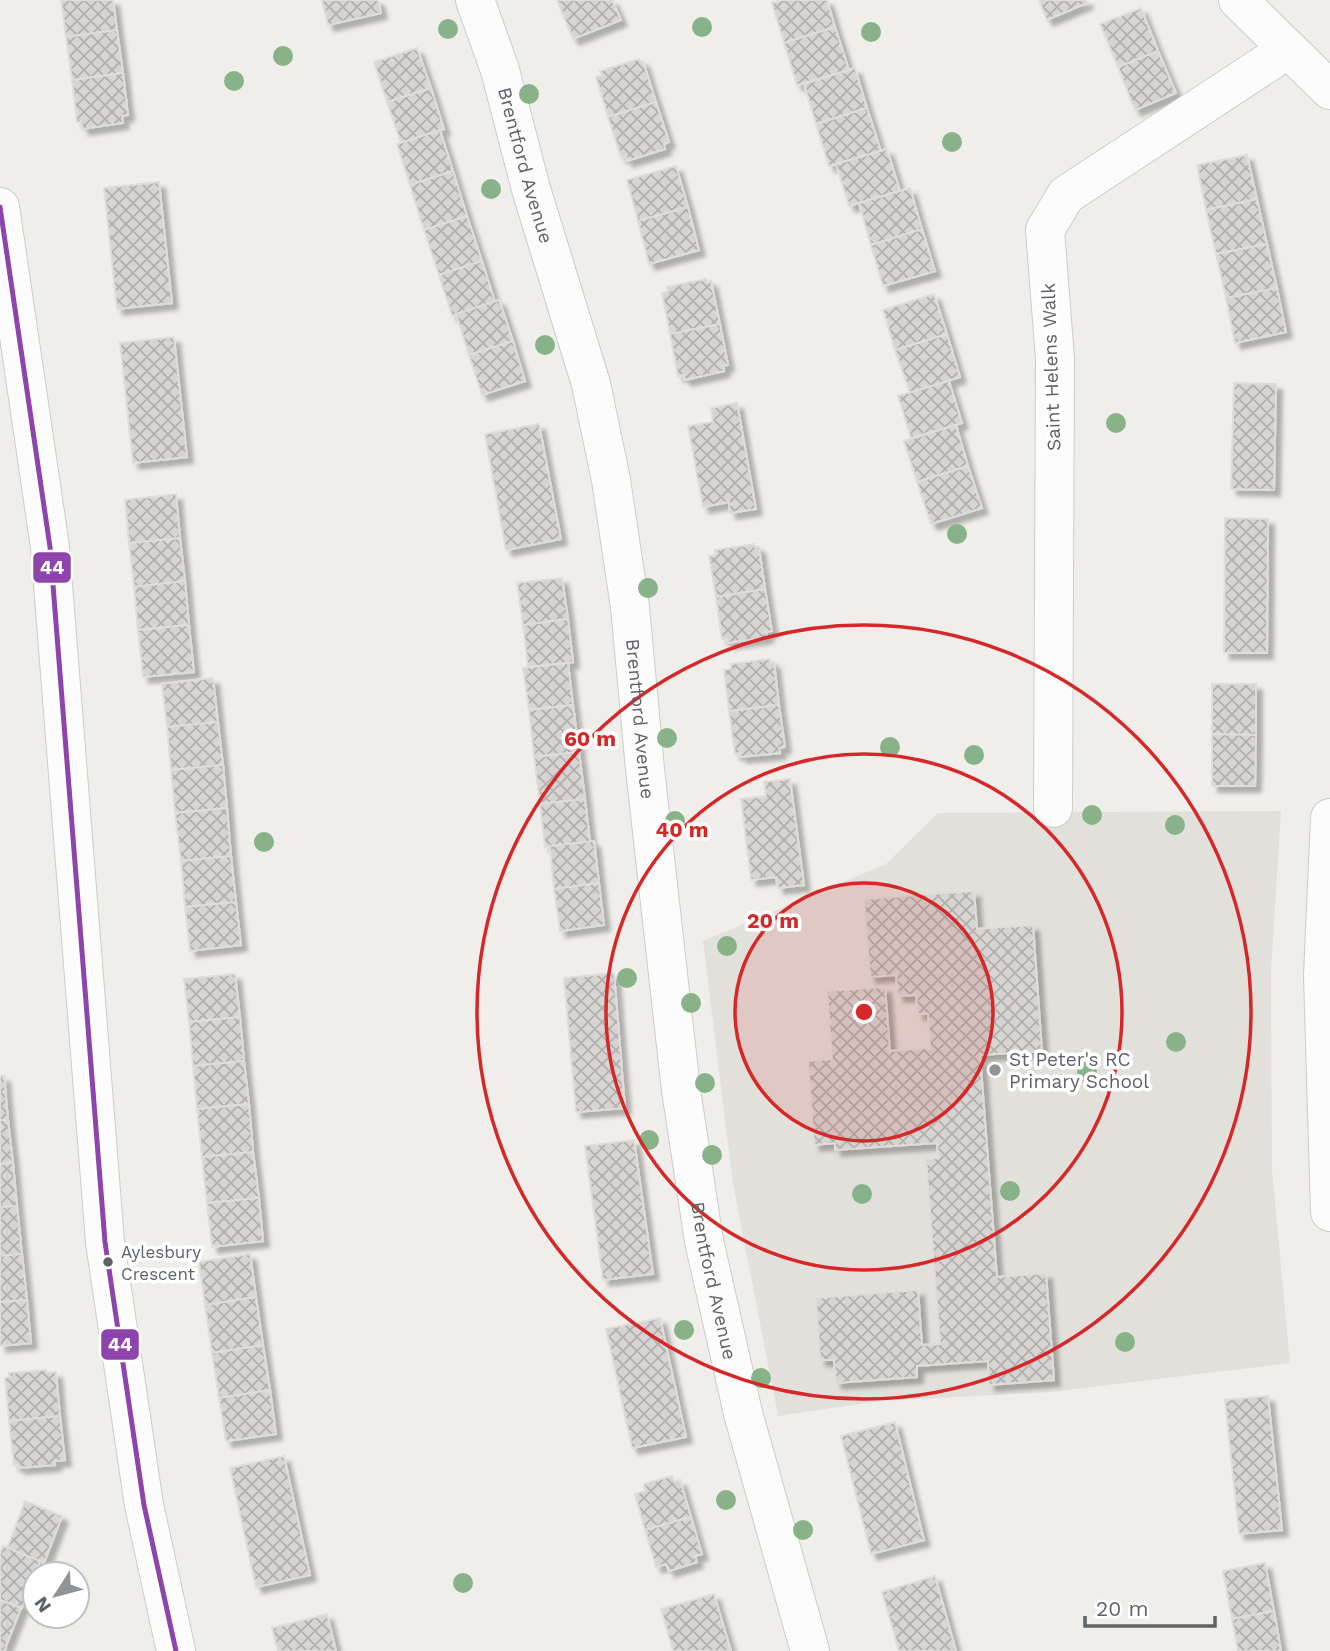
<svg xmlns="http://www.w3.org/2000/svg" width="1330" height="1651" font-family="'Work Sans',sans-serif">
	<defs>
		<pattern id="building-cross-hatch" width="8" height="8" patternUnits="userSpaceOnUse" patternTransform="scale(1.75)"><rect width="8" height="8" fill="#d6d5d3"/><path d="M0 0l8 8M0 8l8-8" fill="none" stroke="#b1b0af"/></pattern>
		<filter id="shadow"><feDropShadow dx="6" dy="6" stdDeviation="2" flood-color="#0004"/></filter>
	</defs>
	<rect width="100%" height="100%" fill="#efeeea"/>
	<path fill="#e2e0da" d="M1281,811l-10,159 1,200 18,193 -240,29 -171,9 -101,15 -45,-232 -30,-243 183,-77 52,-51z"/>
	<g fill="url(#building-cross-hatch)" stroke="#deddd9" stroke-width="2" filter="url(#shadow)">
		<path d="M61,0h52l4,30 -51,7z"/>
		<path d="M322,0h56l3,13 -53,12z"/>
		<path d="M557,0h55l9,20 -48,19z"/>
		<path d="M781,0h46l8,27 -51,16 -12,-40z"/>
		<path d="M1039,0h47l1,3 -40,17z"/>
		<path d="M1141,8l17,43 -40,16 -18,-43z"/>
		<path d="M835,27l14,43 -52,15 -13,-42z"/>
		<path d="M117,30l6,43 -51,7 -6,-43z"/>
		<path d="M417,48l14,40 -44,14 -13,-40z"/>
		<path d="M1158,51l18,42 -41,17 -17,-43z"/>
		<path d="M639,59l1,3 3,-1 13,41 -48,15 -12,-40 6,-2 -2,-4z"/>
		<path d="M855,68l12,40 -51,16 -12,-40z"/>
		<path d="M123,73l5,42 -6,1 1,7 -40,6 -2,-7h-4l-5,-42z"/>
		<path d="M431,88l13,41 -43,14 -14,-41z"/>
		<path d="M656,102l13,40 -5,2 1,5 -38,12 -1,-5 -5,1 -13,-40z"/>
		<path d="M867,108l14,43 -52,15 -13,-42z"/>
		<path d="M440,130l13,41 -43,14 -13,-41z"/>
		<path d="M887,149l13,42 -51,15 -13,-42z"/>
		<path d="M1247,155l10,44 -51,11 -9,-45z"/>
		<path d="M676,166l12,41 -50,14 -11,-41z"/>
		<path d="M453,171l14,45 -43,14 -14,-45z"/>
		<path d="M159,182l13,121 -55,6 -13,-121z"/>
		<path d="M910,188l12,41 -51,16 -12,-42z"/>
		<path d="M1257,199l10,45 -51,10 -10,-44z"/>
		<path d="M688,207l11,43 -50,14 -11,-43z"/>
		<path d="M467,216l15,45 -43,14 -15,-45z"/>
		<path d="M922,229l13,42 -52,15 -12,-41z"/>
		<path d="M1267,244l10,44 -51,10 -10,-44z"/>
		<path d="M482,261l13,41 -43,14 -13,-41z"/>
		<path d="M706,279l1,3 4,-1 9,43 -50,10 -8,-41 7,-2 -2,-4z"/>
		<path d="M1277,288l9,44 -51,11 -9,-45z"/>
		<path d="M934,294l13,40 -52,16 -12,-40z"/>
		<path d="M499,300l14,41 -44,14 -13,-41z"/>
		<path d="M720,324l8,41 -5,1 1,5 -39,9 -1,-5 -6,1 -8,-42z"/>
		<path d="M947,334l13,43 -50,16 -15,-43z"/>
		<path d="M174,337l13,120 -54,6 -13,-120z"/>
		<path d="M513,341l12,40 -43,14 -13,-40z"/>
		<path d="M949,381l13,42 -51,15 -13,-42z"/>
		<path d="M1234,383l42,1 -2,106 -43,-1z"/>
		<path d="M737,403l19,106 -26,4 -1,-11 -26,5 -15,-81 25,-4 -2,-14z"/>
		<path d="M539,424l22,115 -55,11 -21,-116z"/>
		<path d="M956,425l12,41 -51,16 -13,-41z"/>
		<path d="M968,466l14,42 -51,16 -14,-42z"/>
		<path d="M176,494l4,44 -51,5 -4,-43z"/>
		<path d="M1225,518l43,1 -1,134h-43z"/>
		<path d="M180,538l5,43 -51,6 -5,-44z"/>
		<path d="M754,544l1,3h4l6,42 -49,8 -7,-41 7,-1 -1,-5z"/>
		<path d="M562,578l6,41 -45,6 -6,-42z"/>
		<path d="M185,581l4,44 -51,5 -4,-43z"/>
		<path d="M765,589l7,42 -6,1 1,5 -39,6 -1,-4h-5l-6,-42z"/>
		<path d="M568,619l5,43 -45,5 -5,-42z"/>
		<path d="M189,625l5,47 -51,5 -5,-47z"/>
		<path d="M770,659l1,4 3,-1 5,43 -50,6 -5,-41 7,-1v-5z"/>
		<path d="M568,663l5,42 -44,5 -6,-42z"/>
		<path d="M213,678l5,44 -51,5 -5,-43z"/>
		<path d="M1212,684h44v51l-44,-1z"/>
		<path d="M573,705l6,47 -45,5 -5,-47z"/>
		<path d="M779,705l6,42 -6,1 1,5 -39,4 -1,-4 -5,1 -6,-43z"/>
		<path d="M218,722l5,43 -52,5 -4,-43z"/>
		<path d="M1212,734l44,1 -1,51h-43z"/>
		<path d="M579,752l6,47 -45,5 -6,-47z"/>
		<path d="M223,765l4,43 -52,5 -4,-43z"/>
		<path d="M790,779l14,106 -26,3 -2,-11 -25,3 -10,-81 25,-3 -2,-14z"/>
		<path d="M585,799l5,43 -45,5 -5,-43z"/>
		<path d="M227,808l4,48 -50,5 -6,-48z"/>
		<path d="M594,841l5,42 -45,6 -4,-43z"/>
		<path d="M231,856l5,46 -51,5 -4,-46z"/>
		<path d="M599,883l5,42 -44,6 -6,-42z"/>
		<path d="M974,891l3,38 56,-4 9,126 -62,4 17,222 49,-4 8,107 -65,5 -1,-24 -71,5v11l-81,6 -2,-23h-14l-4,-62 102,-8 4,55 18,-1 -14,-185 12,-1 -1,-15 -102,7v-7l-21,2 -6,-84 24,-2 -5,-68 58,-4 5,64 40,-3 -2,-34h-10l-2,-19 -18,1 -2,-21 -26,2 -6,-78z"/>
		<path d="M236,902l5,43 -51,6 -5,-44z"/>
		<path d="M614,973l11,135 -49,4 -12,-134z"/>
		<path d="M235,974l5,43 -51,5 -5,-43z"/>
		<path d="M240,1017l4,44 -51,5 -4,-44z"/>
		<path d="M244,1061l5,43 -52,5 -4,-43z"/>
		<path d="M0,1076h4l4,44h-8z"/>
		<path d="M249,1104l4,48 -51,5 -5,-48z"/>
		<path d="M0,1120h8l5,43 -13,1z"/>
		<path d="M634,1140l19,134 -50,6 -18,-134z"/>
		<path d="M253,1152l6,46 -52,5 -5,-46z"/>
		<path d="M13,1163l4,43 -17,1v-43z"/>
		<path d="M259,1198l4,43 -51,6 -5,-44z"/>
		<path d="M17,1206l5,48 -22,2v-49z"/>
		<path d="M22,1254l5,46 -27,2v-46z"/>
		<path d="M250,1254l6,43 -51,8 -6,-43z"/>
		<path d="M256,1297l7,48 -51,8 -7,-48z"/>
		<path d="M27,1300l4,43 -31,3v-44z"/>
		<path d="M660,1318l26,119 -54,11 -26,-119z"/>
		<path d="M263,1345l7,45 -51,8 -7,-45z"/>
		<path d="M46,1370v3l10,-1 4,44 -51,5 -4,-43 5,-1 -1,-4z"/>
		<path d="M270,1390l6,44 -50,7 -7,-43z"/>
		<path d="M1268,1396l14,134 -43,4 -14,-134z"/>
		<path d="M60,1416l5,44 -10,1v4l-36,3v-4l-5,1 -5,-44z"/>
		<path d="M895,1422l29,118 -53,14 -30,-118z"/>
		<path d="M284,1456l26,119 -54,12 -26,-119z"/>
		<path d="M672,1476l2,6 6,-2 11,37 -46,13 -10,-36 10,-3 -1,-7z"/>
		<path d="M25,1501l37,15 -18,47 -37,-14z"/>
		<path d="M691,1517l11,37 -7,2 2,6 -28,9 -3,-7 -10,3 -11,-37z"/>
		<path d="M3,1546l37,15 -18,47 -22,-8v-46z"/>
		<path d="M1265,1563l9,48 -42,8 -9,-48z"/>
		<path d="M935,1576l21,75h-57l-17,-59z"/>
		<path d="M714,1594l17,57h-58l-12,-42z"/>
		<path d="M0,1600l21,8 -17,43h-4z"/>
		<path d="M1274,1611l7,40h-43l-6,-32z"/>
		<path d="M327,1614l9,37h-58l-6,-23z"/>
	</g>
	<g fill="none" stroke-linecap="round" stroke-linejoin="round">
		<defs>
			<g id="minor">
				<path id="s1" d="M475,0l25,70 31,119 60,195 20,96 19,127 15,162 36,321 23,151 39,172 67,238"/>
				<path d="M1238,0l92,90"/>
				<path d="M0,207l50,340 55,695 39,263 32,146"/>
				<path d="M1053,808l2,-449 -10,-129 21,-35 221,-145"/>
				<path d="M1330,818l-7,158 7,236"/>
			</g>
		</defs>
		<use href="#minor" stroke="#cbcccc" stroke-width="40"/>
		<use href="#minor" stroke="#fdfcfc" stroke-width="38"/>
		<defs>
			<path id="bus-1" d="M0,207l50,340 55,695 39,263 32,146"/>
		</defs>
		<use href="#bus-1" stroke="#fff" stroke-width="10"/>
		<use href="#bus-1" stroke="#8e44ad" stroke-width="5"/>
	</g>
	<g fill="#88b388">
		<circle cx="702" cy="27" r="10"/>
		<circle cx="448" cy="29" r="10"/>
		<circle cx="871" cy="32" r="10"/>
		<circle cx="283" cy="56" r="10"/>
		<circle cx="234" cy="81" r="10"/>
		<circle cx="529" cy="94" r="10"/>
		<circle cx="952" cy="142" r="10"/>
		<circle cx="491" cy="189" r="10"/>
		<circle cx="545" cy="345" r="10"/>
		<circle cx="1116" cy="423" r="10"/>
		<circle cx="957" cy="534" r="10"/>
		<circle cx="648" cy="588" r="10"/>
		<circle cx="667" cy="738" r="10"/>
		<circle cx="890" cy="747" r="10"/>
		<circle cx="974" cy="755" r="10"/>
		<circle cx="1092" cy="815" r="10"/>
		<circle cx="675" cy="821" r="10"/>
		<circle cx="1175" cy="825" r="10"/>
		<circle cx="264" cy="842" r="10"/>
		<circle cx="727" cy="946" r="10"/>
		<circle cx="627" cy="978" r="10"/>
		<circle cx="691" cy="1003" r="10"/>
		<circle cx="1176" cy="1042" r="10"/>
		<circle cx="1087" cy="1072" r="10"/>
		<circle cx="705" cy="1083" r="10"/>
		<circle cx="649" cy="1140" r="10"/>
		<circle cx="712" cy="1155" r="10"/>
		<circle cx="1010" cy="1191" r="10"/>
		<circle cx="862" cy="1194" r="10"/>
		<circle cx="684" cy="1330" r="10"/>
		<circle cx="1125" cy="1342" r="10"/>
		<circle cx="761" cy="1378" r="10"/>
		<circle cx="726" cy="1500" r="10"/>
		<circle cx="803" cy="1530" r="10"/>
		<circle cx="463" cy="1583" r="10"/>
	</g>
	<circle cx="864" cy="1012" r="129" fill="#d62828" fill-opacity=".12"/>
	<g fill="none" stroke="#d62828" stroke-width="3.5">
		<circle cx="864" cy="1012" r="129"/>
		<circle cx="864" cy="1012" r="258"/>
		<circle cx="864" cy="1012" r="387"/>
	</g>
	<circle fill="#919496" stroke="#fff" stroke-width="2.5" cx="995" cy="1070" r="7"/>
	<circle fill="#5f6368" stroke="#fff" stroke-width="2.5" cx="108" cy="1262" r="6"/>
	<g text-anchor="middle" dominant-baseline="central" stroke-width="7" stroke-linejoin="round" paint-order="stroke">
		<g font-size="17" fill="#5f6368" stroke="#fff" text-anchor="start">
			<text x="121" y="1252">Aylesbury<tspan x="121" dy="22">Crescent</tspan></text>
		</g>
		<g font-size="19" fill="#5f6368" stroke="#fff">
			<text stroke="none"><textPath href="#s1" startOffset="173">Brentford Avenue</textPath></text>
			<text transform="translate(1051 367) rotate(-92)">Saint Helens Walk</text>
			<text stroke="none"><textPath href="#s1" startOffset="740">Brentford Avenue</textPath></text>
			<text stroke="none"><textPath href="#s1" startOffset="1307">Brentford Avenue</textPath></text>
		</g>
		<g font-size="19" fill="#5f6368" stroke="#fff" text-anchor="start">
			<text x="1009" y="1059">St Peter's RC<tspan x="1009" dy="22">Primary School</tspan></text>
		</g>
	</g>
	<circle cx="864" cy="1012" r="10" fill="#d62828" stroke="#fff" stroke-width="3.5"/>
	<g font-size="21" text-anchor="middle" font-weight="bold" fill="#d62828" stroke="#fff" stroke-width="7" stroke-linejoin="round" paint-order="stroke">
		<text x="590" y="746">60 m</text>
		<text x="682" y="837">40 m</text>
		<text x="773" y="928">20 m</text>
	</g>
	<g stroke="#fff" stroke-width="2.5">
		<rect x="32" y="551" width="40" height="33" rx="7" fill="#8e44ad"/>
		<rect x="100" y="1328" width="40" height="33" rx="7" fill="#8e44ad"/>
	</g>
	<g font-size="19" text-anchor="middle" font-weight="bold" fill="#fff">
		<text x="52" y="574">44</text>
		<text x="120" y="1351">44</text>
	</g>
	<g transform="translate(56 1595) rotate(234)"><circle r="33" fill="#ffffff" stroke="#bfc1c3" stroke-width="2"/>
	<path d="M0-5L12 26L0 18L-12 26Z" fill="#919496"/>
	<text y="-10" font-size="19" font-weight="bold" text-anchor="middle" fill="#5f6368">N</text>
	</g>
	<path d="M1085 1616v10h130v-10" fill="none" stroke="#5f6368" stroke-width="3.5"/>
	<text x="1096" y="1616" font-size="21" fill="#5f6368" stroke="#ffffff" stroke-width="5" paint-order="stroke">20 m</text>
</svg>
